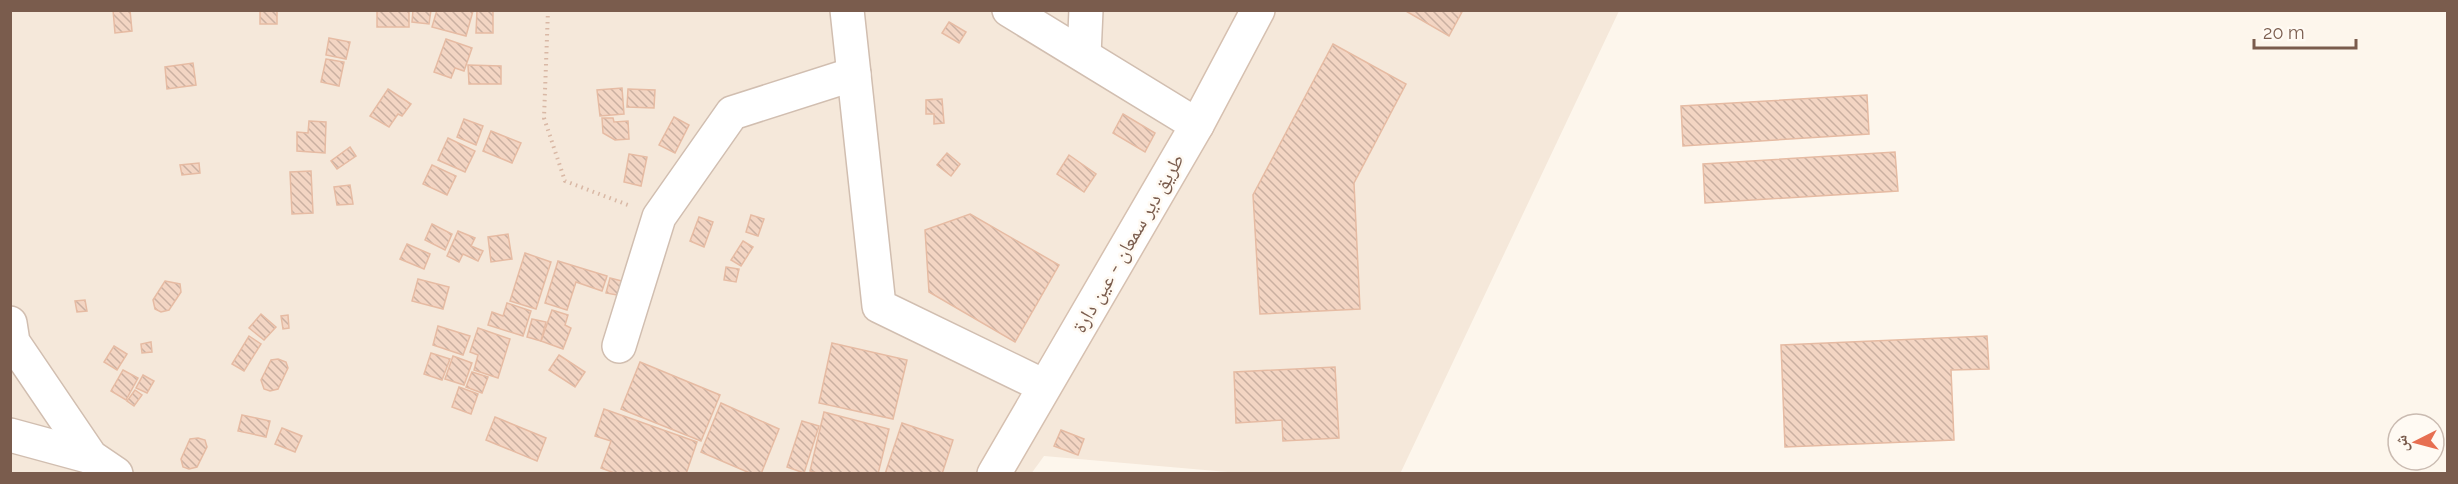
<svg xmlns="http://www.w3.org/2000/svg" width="2458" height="484" font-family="Raleway,'Noto Naskh Arabic',sans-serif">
	<defs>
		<pattern id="building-back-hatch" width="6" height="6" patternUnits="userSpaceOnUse" patternTransform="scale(1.5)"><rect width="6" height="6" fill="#f3d5c3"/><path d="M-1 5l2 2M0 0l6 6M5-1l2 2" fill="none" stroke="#cab0a1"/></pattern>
	</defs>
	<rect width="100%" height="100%" fill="#fdf6ec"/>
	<path fill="#f5e8da" d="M10,11h1609l-219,463 -161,-1 -195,-17 -13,18 -1020,-1z"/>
	<g fill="url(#building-back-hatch)" stroke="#e6bba3" stroke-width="1.5">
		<path d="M113,10h17l2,21 -17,2z"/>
		<rect x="260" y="10" width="17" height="14"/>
		<rect x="377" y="10" width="32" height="17"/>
		<path d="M413,10h18l-2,14 -17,-2z"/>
		<path d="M437,10l36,1 -7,25 -34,-9z"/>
		<path d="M477,10h16v23h-17z"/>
		<path d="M1404,10h59l-14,26z"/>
		<path d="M949,22l17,10 -7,11 -17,-10z"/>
		<path d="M329,38l21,4 -4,17 -20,-4z"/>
		<path d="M446,39l26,9 -8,23 -9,-3 -4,10 -17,-6z"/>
		<path d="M1333,44l73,40 -52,99 6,126 -100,5 -7,-119z"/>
		<path d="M326,59l18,3 -5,24 -18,-4z"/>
		<path d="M193,63l3,22 -29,4 -2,-22z"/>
		<path d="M468,65l33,1v18h-32z"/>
		<path d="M622,88l2,26 -24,2 -3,-26z"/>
		<path d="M388,89l23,15 -9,12 -4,-2 -9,13 -19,-11z"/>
		<path d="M628,89l27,1 -1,18 -27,-1z"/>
		<path d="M1867,95l2,39 -186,12 -2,-40z"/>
		<path d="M942,99l2,24 -10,1v-10h-8v-14z"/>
		<path d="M1123,114l32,19 -10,19 -32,-19z"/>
		<path d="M674,117l15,8 -14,28 -16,-8z"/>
		<path d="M602,118h11l1,4 14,-1 1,18 -14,1 -12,-7z"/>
		<path d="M464,119l19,7 -7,19 -19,-8z"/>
		<path d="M309,121l17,1 -1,31 -28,-2v-19l11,1z"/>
		<path d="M491,131l30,12 -9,20 -29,-12z"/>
		<path d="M448,138l27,13 -10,21 -27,-12z"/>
		<path d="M350,147l6,9 -19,13 -6,-8z"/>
		<path d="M1895,152l3,39 -193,12 -2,-39z"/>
		<path d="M947,153l13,11 -9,12 -14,-11z"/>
		<path d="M629,154l18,3 -6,29 -17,-4z"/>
		<path d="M1069,155l27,19 -12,18 -27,-18z"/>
		<path d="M199,163l1,10 -18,2 -2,-10z"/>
		<path d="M432,165l24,11 -9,19 -24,-11z"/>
		<path d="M311,171l2,42 -21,1 -2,-42z"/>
		<path d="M350,185l3,19 -16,1 -3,-18z"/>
		<path d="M970,214l89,51 -44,77 -86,-50 -4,-62z"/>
		<path d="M751,215l13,4 -6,17 -12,-4z"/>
		<path d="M699,217l14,5 -9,25 -14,-6z"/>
		<path d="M432,224l20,10 -7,16 -20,-10z"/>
		<path d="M458,231l17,7 -4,8 12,5 -5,10 -15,-7 -4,8 -12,-6z"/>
		<path d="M508,234l4,25 -21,3 -3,-25z"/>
		<path d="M743,241l10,6 -12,19 -10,-6z"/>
		<path d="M407,244l23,10 -6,15 -24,-10z"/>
		<path d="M525,253l26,9 -15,47 -26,-8z"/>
		<path d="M558,261l49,15 -5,15 -26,-9 -9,28 -22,-7z"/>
		<path d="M726,267l13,2 -3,13 -12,-2z"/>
		<path d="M610,278l16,4 -4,14 -16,-3z"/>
		<path d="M418,279l31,8 -6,22 -31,-8z"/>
		<path d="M165,281l15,3 1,8 -12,18 -8,2 -6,-3 -2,-9z"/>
		<path d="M85,300l2,11 -10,1 -2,-11z"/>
		<path d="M507,303l24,8 -8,25 -35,-11 4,-13 11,4z"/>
		<path d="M552,310l16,5 -3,10 6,3 -8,21 -22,-8z"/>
		<path d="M261,314l15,13 -12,13 -15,-12z"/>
		<path d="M288,315l1,13 -6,1 -2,-13z"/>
		<path d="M532,319l14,3 -5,19 -14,-4z"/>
		<path d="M438,326l32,10 -7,19 -30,-10z"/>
		<path d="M478,328l32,11 -12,39 -24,-8 4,-15 -8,-3z"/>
		<path d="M249,336l12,8 -17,27 -12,-7z"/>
		<path d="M1987,336l2,33 -38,1 3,70 -169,7 -4,-102z"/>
		<path d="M151,342l1,10 -10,1 -1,-9z"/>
		<path d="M832,343l75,17 -14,59 -74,-16z"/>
		<path d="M114,346l13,8 -10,16 -13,-8z"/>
		<path d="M431,353l19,6 -8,21 -18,-6z"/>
		<path d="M559,355l26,17 -10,15 -26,-17z"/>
		<path d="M453,356l19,7 -8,22 -19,-6z"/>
		<path d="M278,359l8,3 2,6 -10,21 -8,2 -6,-2 -3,-9 10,-20z"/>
		<path d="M640,362l80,33 -19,46 -80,-32z"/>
		<path d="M1335,367l4,71 -56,3 -1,-21 -46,3 -2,-51z"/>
		<path d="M123,370l15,8 -12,22 -15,-9z"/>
		<path d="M472,372l16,5 -6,16 -16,-6z"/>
		<path d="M143,375l11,6 -7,12 -11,-5z"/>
		<path d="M459,387l19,7 -7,20 -19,-7z"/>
		<path d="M135,390l7,5 -8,11 -7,-5z"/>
		<path d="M721,403l58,26 -18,45h-9l-51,-22z"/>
		<path d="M604,409l93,33 -11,32h-69l-16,-6 10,-27 -16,-5z"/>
		<path d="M824,412l65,17 -11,45h-57l-11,-3z"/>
		<path d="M242,415l28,6 -4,16 -28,-6z"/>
		<path d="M495,417l51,21 -9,23 -51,-21z"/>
		<path d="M802,421l17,5 -15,47 -17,-6z"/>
		<path d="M902,423l51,17 -11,34h-57z"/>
		<path d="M282,428l20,8 -7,16 -20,-8z"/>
		<path d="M1061,430l23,9 -6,16 -24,-9z"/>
		<path d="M198,438l7,2 2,7 -10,20 -8,2 -6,-2 -2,-8 9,-20z"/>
	</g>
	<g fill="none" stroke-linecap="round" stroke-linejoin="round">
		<defs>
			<g id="street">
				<path d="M847,10l32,296 165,80"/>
				<path d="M1009,10l188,115"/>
				<path d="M1084,55l2,-45"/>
				<path d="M10,323l3,19 78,115 25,17"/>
				<path d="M619,346l40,-129 73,-104 122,-39"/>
				<path d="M10,435l81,22"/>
			</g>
			<path id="secondary" d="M994,474l203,-349 61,-115"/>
		</defs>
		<use href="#street" stroke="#d1beb0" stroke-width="36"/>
		<use href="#secondary" stroke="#d6c0b0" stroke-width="36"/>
		<path stroke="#d9b8a5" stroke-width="4" stroke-dasharray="1.5 4.5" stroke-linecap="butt" d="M548,10l-4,108 21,63 63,24"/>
		<use href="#street" stroke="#fff" stroke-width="33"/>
		<use href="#secondary" stroke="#fff" stroke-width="33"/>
	</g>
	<g text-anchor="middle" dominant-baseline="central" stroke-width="5" stroke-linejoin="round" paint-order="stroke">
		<g font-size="20" fill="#7a5c4d" stroke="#fffaf3">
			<text transform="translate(1128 243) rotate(-60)">طريق دير سمعان - عين دارة</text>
		</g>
	</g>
	<rect width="2458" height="484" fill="none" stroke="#7a5c4d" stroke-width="24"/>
	<g transform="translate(2416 442) rotate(264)"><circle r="28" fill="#fffaf3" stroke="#cabbb1" stroke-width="1.5"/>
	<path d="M0-4.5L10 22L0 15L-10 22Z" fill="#e76f51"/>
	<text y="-9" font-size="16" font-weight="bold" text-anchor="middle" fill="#7a5c4d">ش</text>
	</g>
	<path d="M2254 39v9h102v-9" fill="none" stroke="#7a5c4d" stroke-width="3"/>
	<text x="2263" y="39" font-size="18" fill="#7a5c4d" stroke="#fffaf3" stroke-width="4.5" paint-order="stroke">20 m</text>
</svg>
